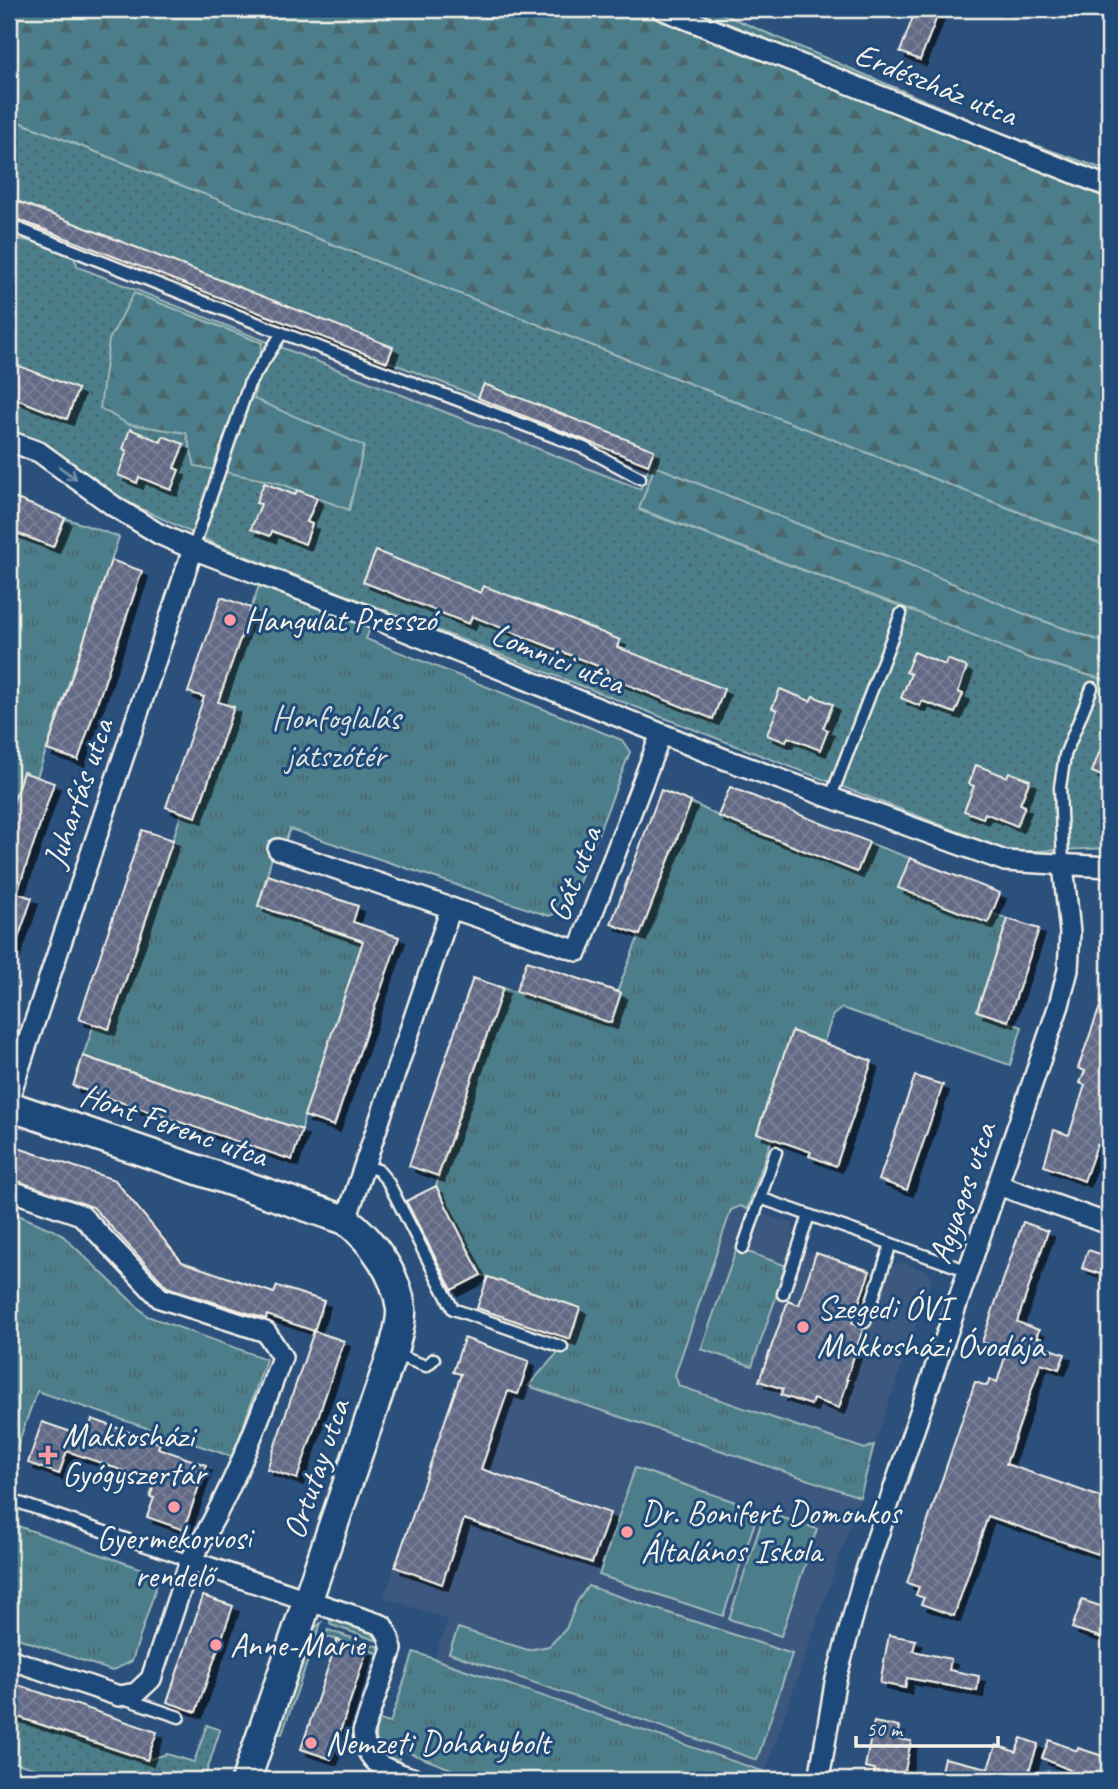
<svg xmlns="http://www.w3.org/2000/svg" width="1118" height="1789" font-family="Caveat,sans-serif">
	<defs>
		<pattern id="grass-dots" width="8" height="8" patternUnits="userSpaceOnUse" patternTransform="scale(1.75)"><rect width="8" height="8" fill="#4c7e8a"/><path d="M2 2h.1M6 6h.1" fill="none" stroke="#4b666b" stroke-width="1.8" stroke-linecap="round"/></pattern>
		<pattern id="forest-firs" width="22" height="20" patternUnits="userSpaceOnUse" patternTransform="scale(1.75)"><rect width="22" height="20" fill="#4c7e8a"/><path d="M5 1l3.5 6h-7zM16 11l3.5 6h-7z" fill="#4b666b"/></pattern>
		<pattern id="park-tufts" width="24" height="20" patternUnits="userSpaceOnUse" patternTransform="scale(1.75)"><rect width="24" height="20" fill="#4c7e8a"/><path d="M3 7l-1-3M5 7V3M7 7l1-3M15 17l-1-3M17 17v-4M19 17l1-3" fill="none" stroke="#4b666b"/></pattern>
		<pattern id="building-cross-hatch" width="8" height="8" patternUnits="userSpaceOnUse" patternTransform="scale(1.75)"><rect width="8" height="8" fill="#626a85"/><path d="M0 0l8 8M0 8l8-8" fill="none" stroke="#798096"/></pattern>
		<filter id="shadow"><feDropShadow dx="6" dy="6" stdDeviation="0" flood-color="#0009"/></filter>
	</defs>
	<rect width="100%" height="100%" fill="#2c507c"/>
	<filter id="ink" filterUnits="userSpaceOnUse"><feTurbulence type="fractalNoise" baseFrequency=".0143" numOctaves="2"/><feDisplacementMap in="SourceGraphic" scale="14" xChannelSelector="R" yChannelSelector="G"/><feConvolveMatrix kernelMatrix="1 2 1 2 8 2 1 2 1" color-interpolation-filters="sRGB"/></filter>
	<g filter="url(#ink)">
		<g fill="#3c587f">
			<path d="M9,213l641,250 -10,27 -562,-223 -5,-12 -64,-18z"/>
			<path d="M740,1206l52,18 2,6 -4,15 96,32 3,-10 14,-5 24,9 5,8 -58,166 -9,4 -186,-63 -5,-11 57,-165z"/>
			<path d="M464,1338l65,23 -7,23 338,113 -95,275 -331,-113 14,-39 -64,-23 71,-205 19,7 6,-18 -27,-9z"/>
		</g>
		<g fill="url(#grass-dots)" stroke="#a0b8b9" stroke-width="2">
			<path d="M9,118l1100,429v97l-80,-28 -131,-56 -90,-32 -169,-18 278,102 112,46 80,23v167l-98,4 -794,-307 -208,-100v-208l43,9 21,9 5,12 562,222 10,-25 -641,-251z"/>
			<path d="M333,1618l37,13 8,10 -47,-16 -1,-3z"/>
			<path d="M321,1623l-39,111 -7,-1 36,-102z"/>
			<path d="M328,1630l51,17 1,7 -55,-18z"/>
			<path d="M9,1714l138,46 20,-6 27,8 13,-37 13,5 -16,50h-129l-66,-19z"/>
		</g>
		<g fill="url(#forest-firs)" stroke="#a0b8b9" stroke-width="2">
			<path d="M9,9h702l288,123 110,39v376l-1100,-429z"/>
			<path d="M134,293l128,50 -8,56 110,47 -15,64 -70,-27 -84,-17 -9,-33 -58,-9 -28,-16 9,-68z"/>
			<path d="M655,466l153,62 90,32 131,56 80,28v37l-80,-23 -112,-46 -278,-103z"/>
		</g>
		<g fill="url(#park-tufts)" stroke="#a0b8b9" stroke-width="2">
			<path d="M65,518l54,19 -82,240 -14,-4 -14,43v-286l44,17z"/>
			<path d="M260,583l111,43 -5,13 256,101 8,12 -61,156 -20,8 -259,-87 -5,13 -8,-2 -19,66 105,35 -59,175 -2,14 -219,-74 11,-32 15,5 73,-217 14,5 38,-109 -16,-6z"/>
			<path d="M691,802l27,14 139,56 12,-29 41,15 -11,29 89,36 4,-10 16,6 -31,91 45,17 -12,38 -168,-57 -9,7 -9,27 -32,-10 -35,101 15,5 -25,71 -7,-3 -9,4 -56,165 4,11 186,63 9,-4 -14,52 -332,-111 42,-47 10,-31 -99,-33 -45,-89 67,-198 108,35 6,-31z"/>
			<path d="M9,1211l51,22 87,83 119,43 -33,98 -196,-66 -28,78z"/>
			<path d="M737,1248l50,18 -35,100 -51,-17z"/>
			<path d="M9,1523l151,52 -28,86 -20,10 -103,-36z"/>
			<path d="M588,1586l204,68 -35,106 -308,-107 9,-25 70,22 21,-4 17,-17 11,-27z"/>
			<path d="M414,1652l374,128h-319l-13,-9 -54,-21 -5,13c-18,-11 -24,-23 -21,-44l14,4z"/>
		</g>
		<g fill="#4c7e8a" stroke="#a0b8b9" stroke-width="2">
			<path d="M635,1468l124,42 -36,106 -124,-41z"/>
			<path d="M765,1512l52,17 -36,107 -52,-17z"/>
		</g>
		<g fill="url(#building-cross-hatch)" stroke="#f4f1e8" stroke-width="2" filter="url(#shadow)">
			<path d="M916,9h24l-20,51 -20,-8z"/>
			<path d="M9,198l384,149 -6,15 -378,-146z"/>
			<path d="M9,362l69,27 -11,30 -58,-23z"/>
			<path d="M484,384l170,66 -6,15 -170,-67z"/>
			<path d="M130,429l31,13 2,-6 21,8 -10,24 5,2 -8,20 -32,-13 -2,6 -19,-8 9,-24 -4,-2z"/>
			<path d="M264,483l31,12 2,-5 20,8 -10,24 5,2 -7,20 -33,-13 -2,5 -19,-7 10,-25 -5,-1z"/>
			<path d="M9,496l56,22 -12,29 -44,-17z"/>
			<path d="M376,551l105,42 3,-7 68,26 68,28 -3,7 107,42 -11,30 -107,-43 2,-6 -136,-54 -3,8 -106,-42z"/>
			<path d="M111,560l31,11 -64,189 -31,-10z"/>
			<path d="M221,597l30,11 -33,94 16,5 -38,110 -30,-10 38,-110 -16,-5z"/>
			<path d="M914,652l31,13 2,-6 20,8 -9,25 5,2 -8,19 -33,-12 -2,5 -19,-8 10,-24 -5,-2z"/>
			<path d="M780,689l30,12 3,-5 20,8 -10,24 5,2 -8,20 -32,-13 -2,5 -19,-7 10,-25 -5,-2z"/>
			<path d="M1108,729l1,1v49l-17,-7z"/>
			<path d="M976,765l31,12 2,-5 21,8 -10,24 5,2 -8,20 -32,-13 -2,5 -19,-7 10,-25 -5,-2z"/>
			<path d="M23,772l31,11 -37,110 15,5 -21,61 -2,-1v-142z"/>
			<path d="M730,787l139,55 -12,30 -139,-56z"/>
			<path d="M661,790l30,12 -51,133 -29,-11z"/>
			<path d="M142,830l31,10 -64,189 -30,-10z"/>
			<path d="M910,858l90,35 -12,30 -90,-35z"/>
			<path d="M268,875l90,31 -5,16 46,15 -65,189 -30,-10 59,-175 -105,-35z"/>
			<path d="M1008,919l31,10 -31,92 -31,-10z"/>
			<path d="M527,961l94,32 -10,30 -95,-32z"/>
			<path d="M473,978l30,10 -65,188 -29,-10z"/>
			<path d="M1107,987h2v162l-12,-4 -13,36 -40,-15 10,-36 15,5 16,-50 -5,-2 5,-12 -7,-3z"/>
			<path d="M792,1031l80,30 -36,105 -27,-10 2,-4 -54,-19z"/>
			<path d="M83,1056l219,74 -10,30 -219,-74z"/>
			<path d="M915,1076l28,9 -36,105 -28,-10z"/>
			<path d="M9,1145l106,35 67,82 92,31 3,-7 47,15 -10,30 -47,-16 -1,4 -99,-32 -74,-80 -84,-29z"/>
			<path d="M436,1186l45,89 -29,15 -46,-89z"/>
			<path d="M1023,1222l25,9 -31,91 22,8 -3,7 6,2 -2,6 25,9 -6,15 -18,-6 -35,101 103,36v20l-11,34 -110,-38 -34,100 -33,-12 3,-6 -8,-3 3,-8 -12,-4 68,-201 12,4 3,-7 7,3 10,-31 -25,-9z"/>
			<path d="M1088,1250l21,7 -6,18 -21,-7z"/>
			<path d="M816,1253l54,18 -18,52 11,6 -17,51h2l-9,28 -26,-9 -2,6 -30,-10 2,-6 -24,-8 29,-80 11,4z"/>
			<path d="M488,1277l92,31 -10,31 -93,-31z"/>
			<path d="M314,1331l30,10 -47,138 -30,-10z"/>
			<path d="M464,1338l65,23 -11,33 -10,-3 -27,78 129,44 -18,50 -128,-44 -22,65 -47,-17 66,-193 -8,-2z"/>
			<path d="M92,1419l68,24 -2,5 48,17 -22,65 -37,-13 7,-19 -4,-1 5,-15 -88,-31 -8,23 -31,-11 14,-41 44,15z"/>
			<path d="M203,1596l30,10 -37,106 -29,-10z"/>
			<path d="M1082,1600l27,9v31l-37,-12z"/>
			<path d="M889,1635l27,5 -3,11 38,8 -2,11 30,6 -2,15 -70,-13 -2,10 -25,-5z"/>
			<path d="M337,1640l30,10 -36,109 -30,-10z"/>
			<path d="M9,1682l148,50 -10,28 -138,-46z"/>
			<path d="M874,1722l25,5 -2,12 14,2 -8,39 -29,-5 1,-6 -10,-2z"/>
			<path d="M1021,1738l17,6 -12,36h-65l-21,-5 4,-17 44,10 8,-23 20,7z"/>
			<path d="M1049,1740l28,11 1,-3 28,9 -8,23h-31l3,-10 -28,-12z"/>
		</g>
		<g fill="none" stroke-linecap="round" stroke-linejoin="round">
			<defs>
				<g id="lane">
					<path d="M9,225l273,108 302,115 56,30"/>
					<path d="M193,549l56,-165 33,-51"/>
					<path d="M830,799l71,-185"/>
					<path d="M1063,864l-3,-77 5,-32 27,-67"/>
					<path d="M776,1152l-16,46 209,73"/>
					<path d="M365,1166l13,4 10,12 65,127 109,38"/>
					<path d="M743,1248l17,-50"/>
					<path d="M783,1294l26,-79"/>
					<path d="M865,1322l26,-78"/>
					<path d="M393,1354l33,12 8,-7"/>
					<path d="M20,1503l170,58"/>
					<path d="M1109,1553v1"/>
					<path d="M126,1699l53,18"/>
					<path d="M9,1776l7,4"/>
				</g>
				<g id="street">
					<path d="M661,9l448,178"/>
					<path d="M9,441l30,11 76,55 44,27 34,15 150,57 384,154 278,101 104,6"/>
					<path d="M278,849l173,59"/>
					<path d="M9,1098l184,-549"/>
					<path d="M998,1185l111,39"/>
					<path d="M9,1190l72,25 79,83 106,34 16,25c-26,72 -52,139 -92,204"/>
					<path d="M346,1220l105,-312 127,43 83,-217"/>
					<path d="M9,1659l110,37 17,-3 15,-14 39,-118 192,64 6,10 4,14 -29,83c3,36 27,38 55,48"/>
					<path d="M819,1780l16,-97 28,-104 196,-574 9,-35 2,-37 -7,-69"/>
				</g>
				<path id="secondary" d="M9,1106l337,114c26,20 51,55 55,89 1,13 -4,26 -7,39l-148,432"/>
			</defs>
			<use href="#lane" stroke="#f4f1e8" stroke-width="15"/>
			<use href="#street" stroke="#f4f1e8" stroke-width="24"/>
			<use href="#secondary" stroke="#f4f1e8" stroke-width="33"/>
			<use href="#lane" stroke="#1f4a7a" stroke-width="10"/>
			<use href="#street" stroke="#1f4a7a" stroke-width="19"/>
			<use href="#secondary" stroke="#1f4a7a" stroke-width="28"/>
		</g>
		<defs><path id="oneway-shaft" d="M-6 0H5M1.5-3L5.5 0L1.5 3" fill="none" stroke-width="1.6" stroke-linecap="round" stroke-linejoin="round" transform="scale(1.75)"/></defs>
		<use stroke="#748da6" href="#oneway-shaft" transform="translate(68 473) rotate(36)"/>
	</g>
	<g fill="#ff9aa2" stroke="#1f4a7a" stroke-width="2.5">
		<circle cx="230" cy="620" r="7"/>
		<circle cx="803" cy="1327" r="7"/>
		<path d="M44.5 1444.5h7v7h7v7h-7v7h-7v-7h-7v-7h7z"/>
		<circle cx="174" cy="1507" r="7"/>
		<circle cx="627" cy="1532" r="7"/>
		<circle cx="216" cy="1645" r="7"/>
		<circle cx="311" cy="1743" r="7"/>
	</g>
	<g text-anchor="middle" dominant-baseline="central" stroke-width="6" stroke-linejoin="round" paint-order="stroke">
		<g font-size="33" fill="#f4f1e8" stroke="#1f4a7a">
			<text transform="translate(936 84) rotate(22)">Erdészház utca</text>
			<text transform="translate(558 658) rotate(22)">Lomnici utca</text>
			<text transform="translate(78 793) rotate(-71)">Juharfás utca</text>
			<text transform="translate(574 874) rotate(-69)">Gát utca</text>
			<text transform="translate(174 1125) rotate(19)">Hont Ferenc utca</text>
			<text transform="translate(962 1193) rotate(-71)">Agyagos utca</text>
			<text transform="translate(316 1469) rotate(-71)">Ortutay utca</text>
		</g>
		<g font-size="33" fill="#f4f1e8" stroke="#1f4a7a" text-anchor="start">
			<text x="244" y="620">Hangulat Presszó</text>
			<text x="817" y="1308">Szegedi ÓVI<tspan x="817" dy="38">Makkosházi Óvodája</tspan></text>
			<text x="62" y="1436">Makkosházi<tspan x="62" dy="38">Gyógyszertár</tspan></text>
			<text x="641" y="1513">Dr. Bonifert Domonkos<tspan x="641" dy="38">Általános Iskola</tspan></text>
			<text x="174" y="1538" text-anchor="middle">Gyermekorvosi<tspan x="174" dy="38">rendelő</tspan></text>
			<text x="230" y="1645">Anne-Marie</text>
			<text x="325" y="1743">Nemzeti Dohánybolt</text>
		</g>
		<g font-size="33" fill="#dbe0da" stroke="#1f4a7a">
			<text x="336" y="718">Honfoglalás<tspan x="336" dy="38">játszótér</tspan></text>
		</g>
	</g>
	<rect width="1118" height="1789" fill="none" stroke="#1f4a7a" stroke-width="35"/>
	<rect x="18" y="18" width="1083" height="1754" fill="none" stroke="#f4f1e8" stroke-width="2.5" filter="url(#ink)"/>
	<path d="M856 1736v10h142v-10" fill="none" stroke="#f4f1e8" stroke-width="3.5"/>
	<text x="866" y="1736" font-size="21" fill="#f4f1e8" stroke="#1f4a7a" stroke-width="5" paint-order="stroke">50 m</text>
</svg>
